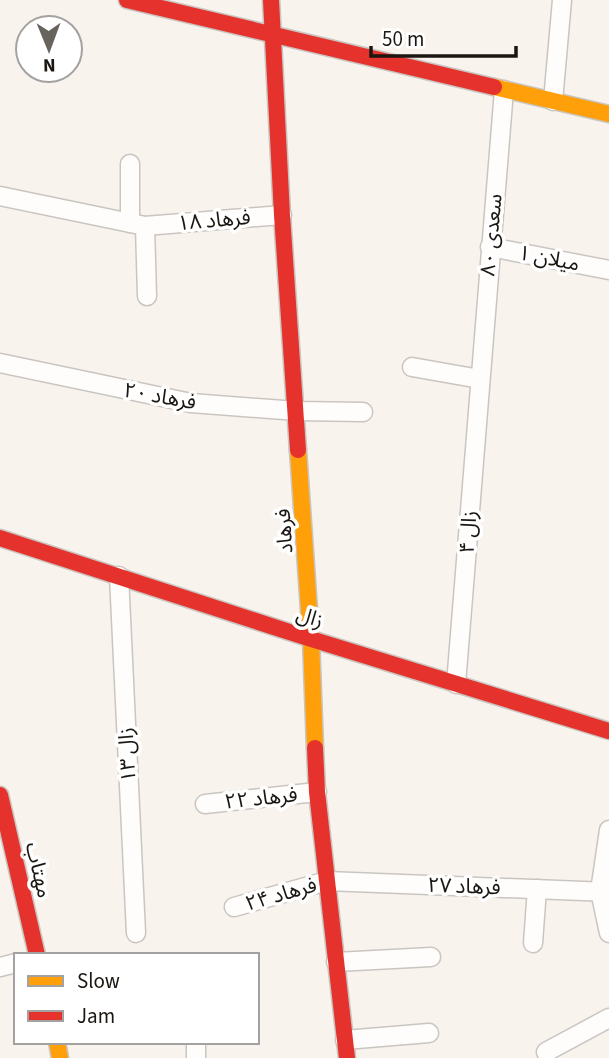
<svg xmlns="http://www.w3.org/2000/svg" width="609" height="1058" font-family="'Source Sans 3','Noto Sans Arabic',sans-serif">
	<rect width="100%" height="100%" fill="#f9f3ed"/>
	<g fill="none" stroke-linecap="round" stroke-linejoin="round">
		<defs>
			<g id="street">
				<path d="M553,101l9,-101"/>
				<path d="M0,196l145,30 137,-11"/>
				<path d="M130,223v-59"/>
				<path d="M145,226l2,70"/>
				<path d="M490,247l119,23"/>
				<path d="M0,363l191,40 106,8 66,1"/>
				<path d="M412,367l68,12"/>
				<path d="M119,576l17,357"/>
				<path d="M456,684l48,-594"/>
				<path d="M205,804l112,-12"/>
				<path d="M609,830l-9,61 9,42"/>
				<path d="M234,907l93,-26 282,11"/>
				<path d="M533,943l4,-54"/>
				<path d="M336,962l95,-5"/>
				<path d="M0,967l16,-4"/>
				<path d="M345,1040l84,-7"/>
				<path d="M196,1042v16"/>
				<path d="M546,1052l63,-34"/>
			</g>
			<g id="slow">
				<path d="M494,87l115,27"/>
				<path d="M298,450l13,189 4,109"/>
				<path d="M57,1042l3,16"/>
			</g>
			<g id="jam">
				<path d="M127,0l367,87"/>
				<path d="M271,0l11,215 16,235"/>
				<path d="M0,538l311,101 298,92"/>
				<path d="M315,748l2,44 30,266"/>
				<path d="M0,795l37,160"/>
			</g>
		</defs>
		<use href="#street" stroke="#cac5c0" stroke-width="21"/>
		<use href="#slow" stroke="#cac5c0" stroke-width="19"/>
		<use href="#jam" stroke="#cac5c0" stroke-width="19"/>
		<use href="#street" stroke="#fefdfc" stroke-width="18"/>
		<use href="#slow" stroke="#ff9f0a" stroke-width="16"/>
		<use href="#jam" stroke="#e5322d" stroke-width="16"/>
	</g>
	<g text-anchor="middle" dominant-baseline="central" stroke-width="7" stroke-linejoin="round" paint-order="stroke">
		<g font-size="21" fill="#1b1611" stroke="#fff">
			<text transform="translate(214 220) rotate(-5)">فرهاد ۱۸</text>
			<text transform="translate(491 235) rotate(-85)">سعدی ۸۰</text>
			<text transform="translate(549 258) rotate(11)">میلان ۱</text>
			<text transform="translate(160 396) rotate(10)">فرهاد ۲۰</text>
			<text transform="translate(284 531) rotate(-94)">فرهاد</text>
			<text transform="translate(468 532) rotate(-86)">زال ۴</text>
			<text transform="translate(310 617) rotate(18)">زال</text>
			<text transform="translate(127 755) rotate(-93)">زال ۱۳</text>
			<text transform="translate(261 798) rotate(-6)">فرهاد ۲۲</text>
			<text transform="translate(39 870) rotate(77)">مهتاب</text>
			<text transform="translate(464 886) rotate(2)">فرهاد ۲۷</text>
			<text transform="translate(281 894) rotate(-16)">فرهاد ۲۴</text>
		</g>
	</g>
	<rect x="14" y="953" width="245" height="91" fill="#ffffff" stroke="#a4a2a0" stroke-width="2"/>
	<rect x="28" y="976" width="35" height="10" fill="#ff9f0a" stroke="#a4a2a0" stroke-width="2"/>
	<text x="77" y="988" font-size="21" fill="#1b1611">Slow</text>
	<rect x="28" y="1011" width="35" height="10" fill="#e5322d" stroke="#a4a2a0" stroke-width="2"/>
	<text x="77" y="1023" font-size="21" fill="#1b1611">Jam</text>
	<g transform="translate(49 49) rotate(179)"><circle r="33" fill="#ffffff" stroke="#a4a2a0" stroke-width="2"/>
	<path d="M0-5L12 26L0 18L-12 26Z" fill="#69635e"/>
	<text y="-10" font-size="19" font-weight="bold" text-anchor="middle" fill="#1b1611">N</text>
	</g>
	<path d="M371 46v10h145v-10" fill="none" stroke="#1b1611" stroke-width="3.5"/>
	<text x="382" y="46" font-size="21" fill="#1b1611" stroke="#ffffff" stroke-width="5" paint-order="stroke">50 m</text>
</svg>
